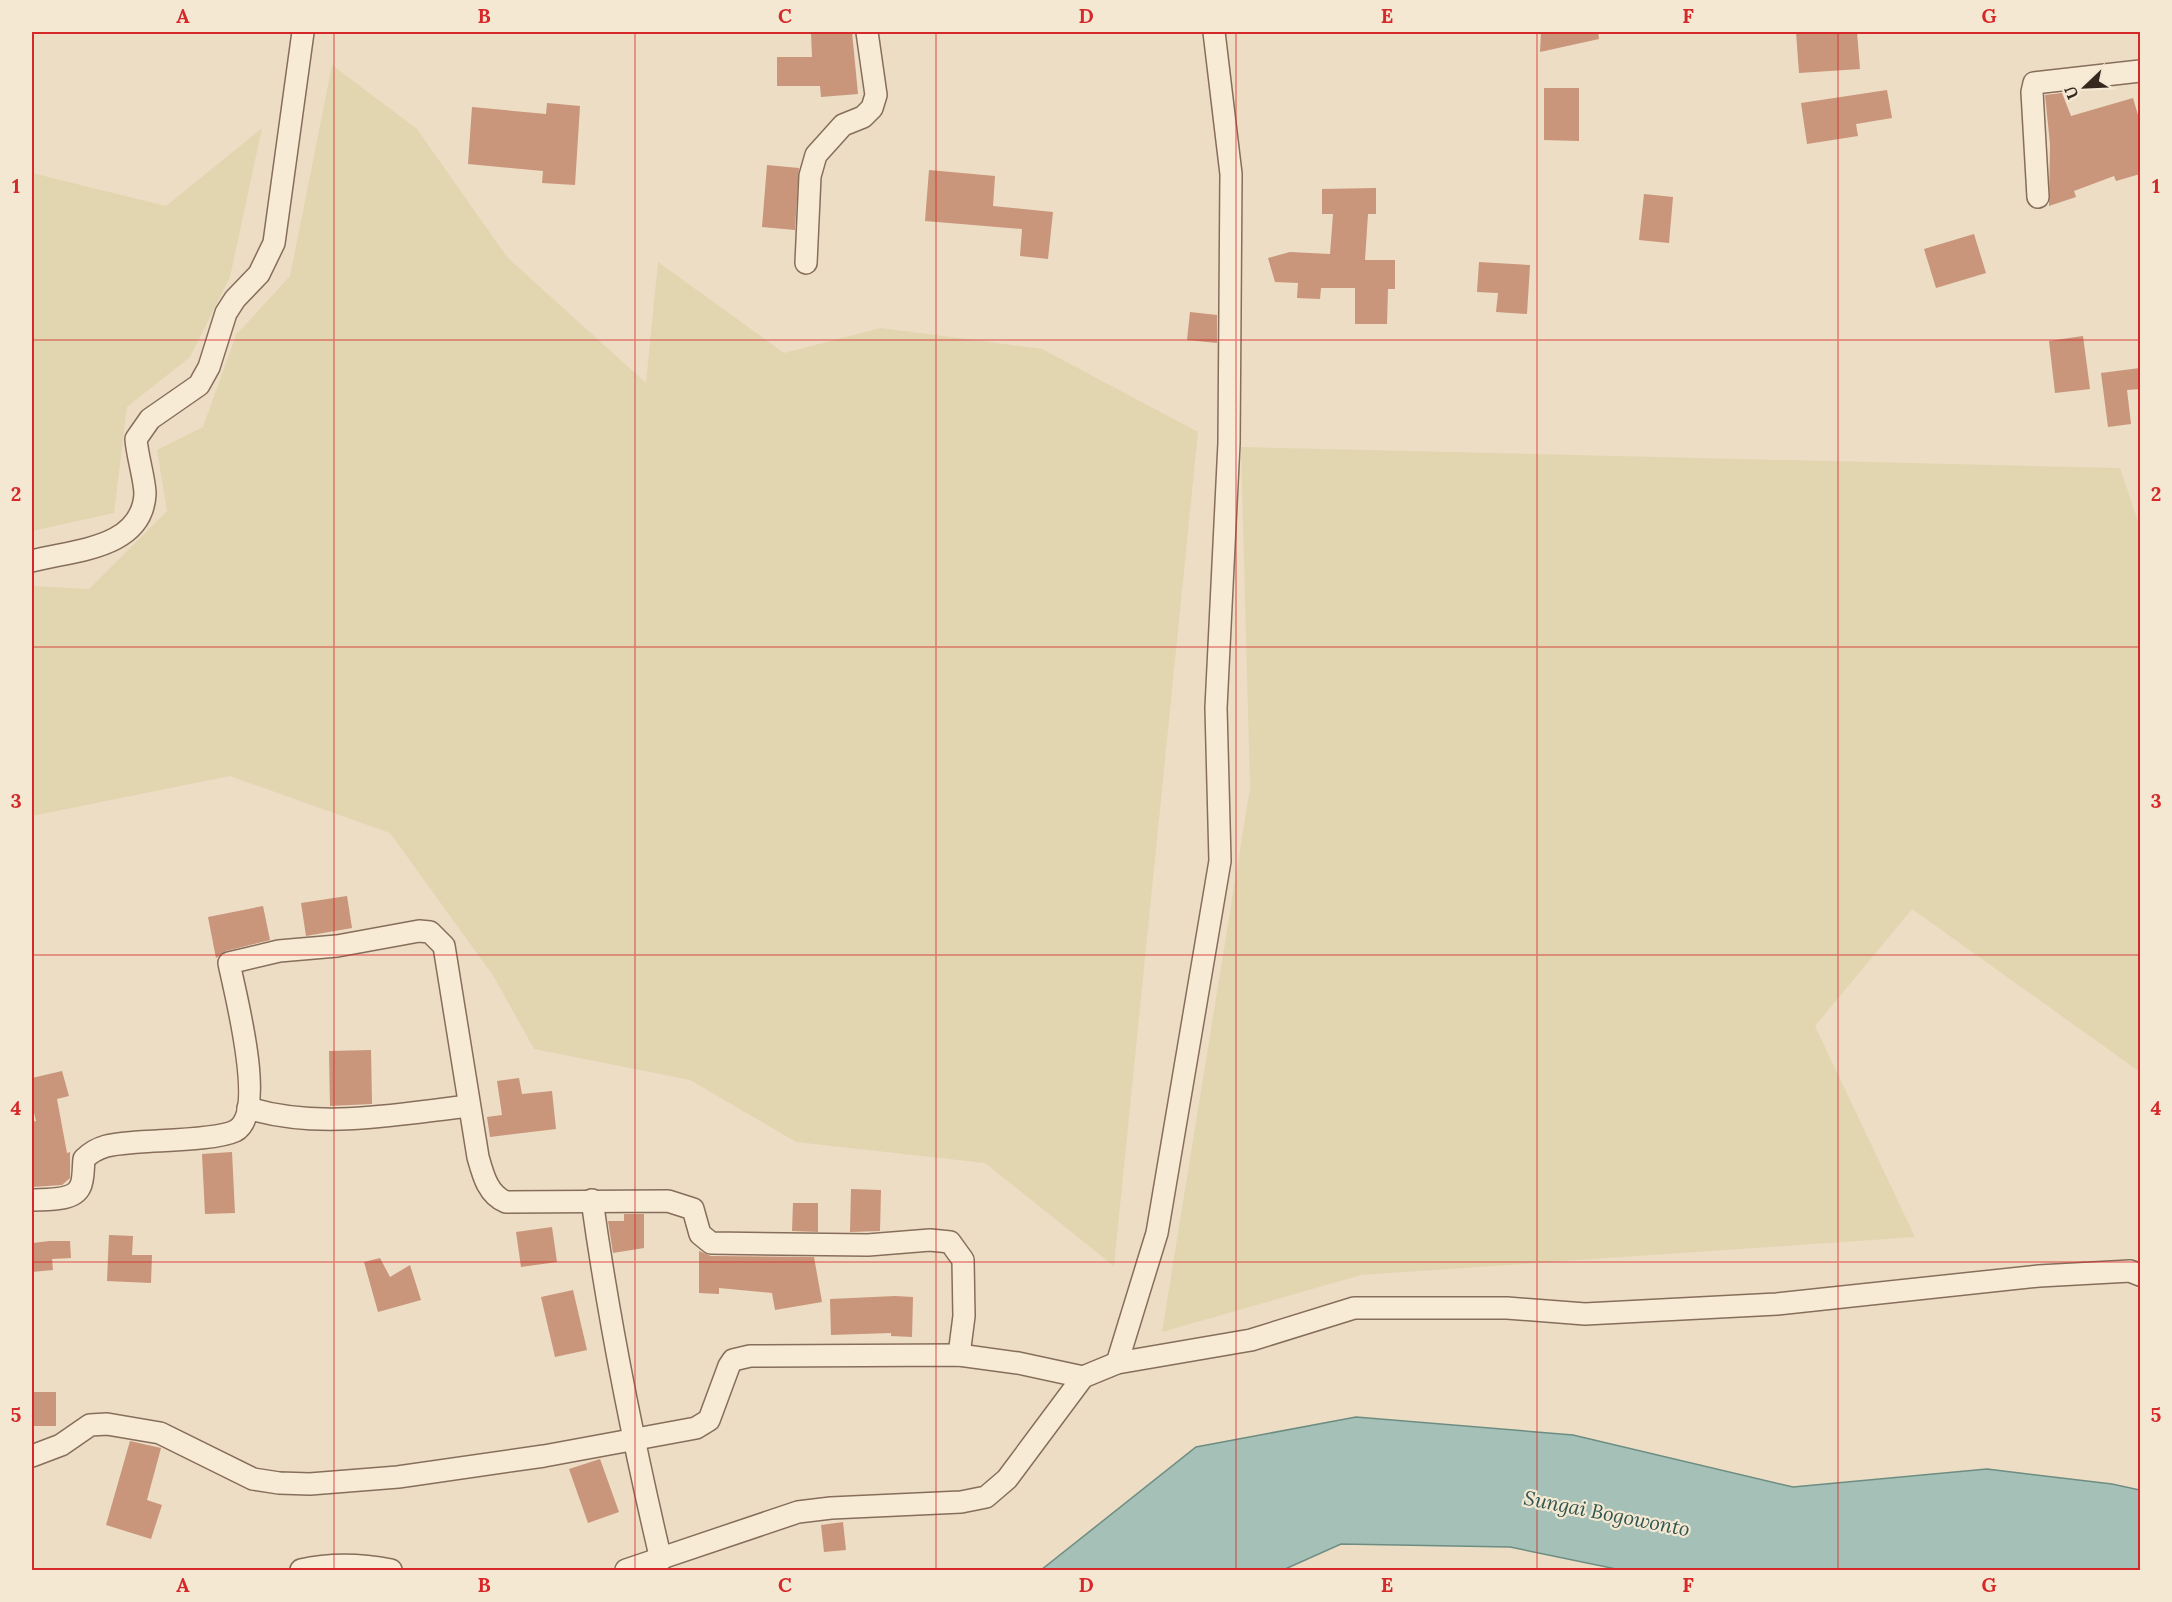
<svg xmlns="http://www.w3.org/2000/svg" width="2172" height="1602" font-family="Lora,serif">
	<rect width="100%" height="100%" fill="#ecddc4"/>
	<g fill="#e2d6b1">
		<path d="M332,65l85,64 90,128 139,126 12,-121 126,91 97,-25 161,21 156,83 -84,834 -129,-103 -189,-21 -106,-62 -156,-31 -40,-72 -104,-144 -160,-57 -198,40v-230l57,3 78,-78 -10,-61 46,-23 33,-92 54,-59z"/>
		<path d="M262,128l-32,149 -40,80 -63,50 -13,106 -82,18v-358l134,33z"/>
		<path d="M1241,447l879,21 20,59v545l-228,-163 -97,117 100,211 -554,38 -199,57 88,-544z"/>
	</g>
	<path fill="#a5c0b6" stroke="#6d8d83" stroke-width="1.5" d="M1356,1417l217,18 220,52 194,-18 125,15 28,6v80h-519l-111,-23 -169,-3 -58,26h-242l155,-123z"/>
	<g fill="#c9957b">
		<path d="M811,32h41l6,62 -37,3 -1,-11h-43v-29h35z"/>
		<path d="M1541,32h57l1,7 -59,13z"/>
		<path d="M1796,32h61l3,37 -61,4z"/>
		<path d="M1544,88h35v53l-35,-1z"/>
		<path d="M1887,90l5,28 -36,6 2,12 -51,8 -6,-41z"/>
		<path d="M2062,93l9,23 62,-18 7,24v52l-24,7 -2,-5 -40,15 2,6 -27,9 1,-62 -5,-49z"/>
		<path d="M547,103l33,3 -5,79 -33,-2 1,-12 -75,-7 4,-57 74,7z"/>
		<path d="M767,165l32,3 -4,62 -33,-3z"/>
		<path d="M929,170l66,6 -2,30 60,6 -5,47 -28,-3 2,-27 -97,-8z"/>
		<path d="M1376,188v26h-8l-3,46h30v29h-7l-1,35h-32v-36h-34l-1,11 -23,-1 1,-15 -23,-1 -7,-24 22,-6 40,2 3,-40h-11v-25z"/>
		<path d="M1644,194l29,3 -4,46 -30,-3z"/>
		<path d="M1974,234l12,39 -50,15 -12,-39z"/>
		<path d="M1479,262l51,3 -3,49 -31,-2 2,-19 -21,-1z"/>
		<path d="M1190,312l27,3v28l-30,-3z"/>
		<path d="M2083,336l7,53 -35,4 -6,-52z"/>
		<path d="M2140,368v21l-13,1 4,34 -23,3 -7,-54z"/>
		<path d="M347,896l5,32 -46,8 -5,-33z"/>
		<path d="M263,906l7,34 -44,11 -10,7 -8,-41z"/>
		<path d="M371,1050l1,54 -42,2 -1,-55z"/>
		<path d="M62,1071l7,25 -12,3 10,54 3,-1v26l-8,7 -30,2v-65l4,-1 -4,-17v-26z"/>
		<path d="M519,1078l3,16 30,-3 4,38 -66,8 -3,-20 15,-2 -5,-34z"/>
		<path d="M232,1152l3,61 -30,1 -3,-60z"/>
		<path d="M851,1189l30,1 -1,41 -30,1z"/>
		<path d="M793,1203h25v29l-26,-1z"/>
		<path d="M624,1214h20v34l-31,5 -5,-32h16z"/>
		<path d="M552,1227l5,35 -36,5 -5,-35z"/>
		<path d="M109,1235l24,1 -1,19h20l-1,28 -44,-2z"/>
		<path d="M50,1241h20l1,17 -19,1 1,11 -21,2v-29z"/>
		<path d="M699,1251l12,5 103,1 8,45 -47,8 -3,-17 -53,-5v6l-20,-1z"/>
		<path d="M380,1258l10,19 20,-12 11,35 -43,12 -14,-50z"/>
		<path d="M573,1290l14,60 -32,7 -14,-60z"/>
		<path d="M895,1296l18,1 -1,40 -21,-1v-3l-60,2 -1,-36z"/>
		<rect x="32" y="1392" width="24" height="34"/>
		<path d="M130,1441l31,7 -14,52 15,5 -11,34 -45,-14z"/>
		<path d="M600,1459l19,53 -31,11 -19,-54z"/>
		<path d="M843,1522l3,28 -22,2 -3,-27z"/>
	</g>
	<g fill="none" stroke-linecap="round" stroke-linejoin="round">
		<defs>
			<g id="minor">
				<path d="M2038,197l-6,-105 2,-9 106,-12"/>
				<path d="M806,263l4,-87 6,-21 27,-30 20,-8 9,-9 4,-13 -9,-63"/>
				<path d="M32,561c39,-11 110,-11 113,-67 0,-14 -8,-39 -9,-55l14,-20 49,-34 10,-18 17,-54 9,-14 24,-25 15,-31 29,-211"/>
				<path d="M248,1108c71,22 149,6 221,-2"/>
				<path d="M32,1200c13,-1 41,2 48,-13 4,-7 3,-20 4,-28 16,-16 34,-15 55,-17 23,-2 77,-2 96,-11 33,-17 0,-137 -6,-168l50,-12 58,-5 82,-15 11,1 14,14 34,211c5,18 10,38 28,45l162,-1 25,8 7,25 11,9 157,2 62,-5 20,2 13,18 1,56 -5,39"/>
				<path d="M592,1200c17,122 41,241 69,360"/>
				<path d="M1117,1363l40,-130 63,-372 -4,-153 13,-265 2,-269 -17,-142"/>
				<path d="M32,1456l29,-11 29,-20 17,-1 53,9 93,46 26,4 31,1 88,-7 146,-21 152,-28 13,-8 20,-54 4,-6 17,-4 209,-1 59,8 65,14"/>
				<path d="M301,1570c31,-7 59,-6 90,0"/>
				<path d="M626,1570l172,-58 33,-4 130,-6 25,-5 21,-18 76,-102 34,-14 134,-23 103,-32h153l78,6 192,-10 262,-28 91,-5 10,4"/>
			</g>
		</defs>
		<use href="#minor" stroke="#866e5b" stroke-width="24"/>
		<use href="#minor" stroke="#f8ebd6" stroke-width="21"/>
	</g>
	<path fill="none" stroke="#d62828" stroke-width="1.5" stroke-opacity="0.55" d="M334,32v1538M635,32v1538M936,32v1538M1236,32v1538M1537,32v1538M1838,32v1538M32,340h2108M32,647h2108M32,955h2108M32,1262h2108"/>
	<g text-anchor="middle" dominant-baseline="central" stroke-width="4.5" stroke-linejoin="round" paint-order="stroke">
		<g font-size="20" font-style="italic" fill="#2e5650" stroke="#f4e8d3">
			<text transform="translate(1607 1513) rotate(11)">Sungai Bogowonto</text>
		</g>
	</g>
	<rect width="2172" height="1602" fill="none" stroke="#f4e8d3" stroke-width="66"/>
	<g transform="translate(2085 87) rotate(247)" stroke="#f4e8d3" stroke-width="4.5" paint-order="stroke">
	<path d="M0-4.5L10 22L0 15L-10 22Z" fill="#37281e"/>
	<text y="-9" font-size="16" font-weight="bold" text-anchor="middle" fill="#37281e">U</text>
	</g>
	<rect x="33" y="33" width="2106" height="1536" fill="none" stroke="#d62828" stroke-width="2"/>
	<g font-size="20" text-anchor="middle" font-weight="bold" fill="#d62828">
		<text x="183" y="23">A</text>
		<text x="484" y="23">B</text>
		<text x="785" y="23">C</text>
		<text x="1086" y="23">D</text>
		<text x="1387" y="23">E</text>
		<text x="1688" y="23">F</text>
		<text x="1989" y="23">G</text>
		<text x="16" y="193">1</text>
		<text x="2156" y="193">1</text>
		<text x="16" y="501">2</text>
		<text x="2156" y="501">2</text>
		<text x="16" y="808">3</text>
		<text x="2156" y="808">3</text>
		<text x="16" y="1115">4</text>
		<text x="2156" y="1115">4</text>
		<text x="16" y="1422">5</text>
		<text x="2156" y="1422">5</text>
		<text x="183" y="1592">A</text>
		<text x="484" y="1592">B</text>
		<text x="785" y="1592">C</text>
		<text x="1086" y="1592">D</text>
		<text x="1387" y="1592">E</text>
		<text x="1688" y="1592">F</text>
		<text x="1989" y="1592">G</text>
	</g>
</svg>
